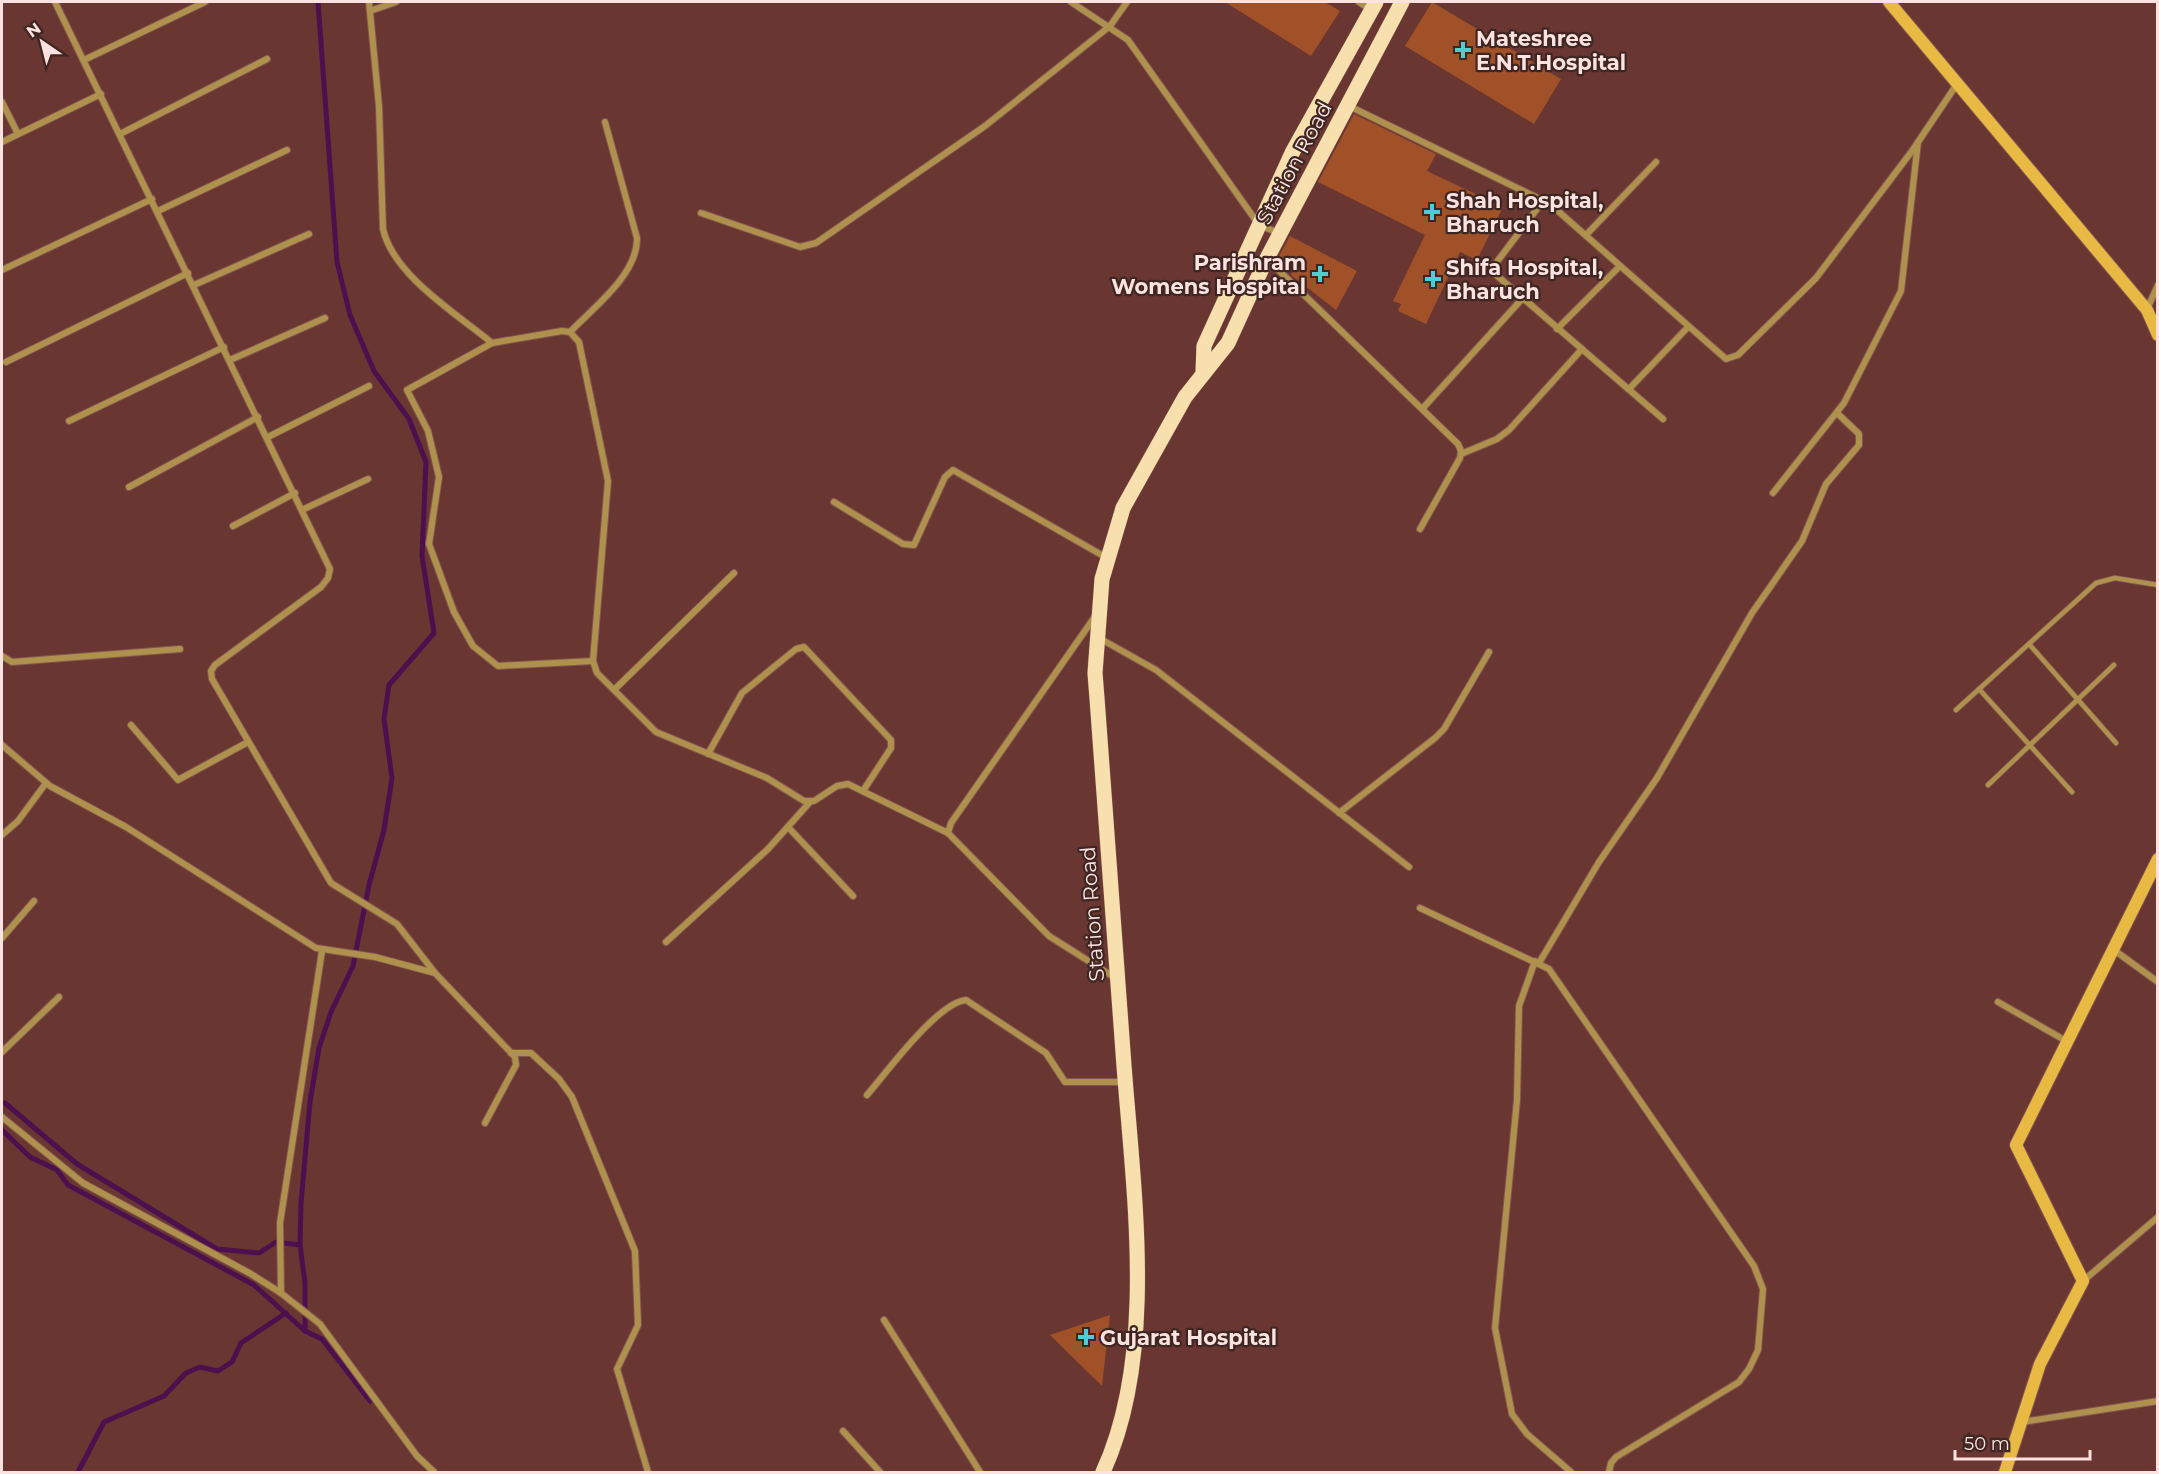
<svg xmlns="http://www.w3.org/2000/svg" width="2159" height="1474" font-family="Montserrat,sans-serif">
	<rect width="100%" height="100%" fill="#693631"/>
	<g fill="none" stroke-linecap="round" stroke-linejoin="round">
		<g stroke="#4c104e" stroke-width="5">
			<path d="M5,1103l72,61 140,85 42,4 17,-11 24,3"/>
			<path d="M2,1130l28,27 27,13 11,15 186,100 51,46 17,8 48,62"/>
			<path d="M305,1331v-48l-5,-38 1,-42 9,-101 9,-54 12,-36 22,-46 16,-81 15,-55 8,-52 -8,-59 5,-34 45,-52 -12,-77 4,-94 -17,-43 -35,-48 -24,-56 -13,-53 -19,-260"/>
			<path d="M78,1472l26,-50 60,-26 22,-23 14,-6 18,4 14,-9 9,-19 45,-30"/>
		</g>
	</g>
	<g fill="#a05127">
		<path d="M1225,2h100l15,9 -29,45z"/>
		<path d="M1432,2l129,77 -27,45 -129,-78z"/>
		<path d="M1354,114l82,40 -9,17 76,36 -26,53 -17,-8 -34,72 -28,-13 3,-7 -8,-3 32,-66 -107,-53z"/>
		<path d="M1290,236l67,35 -21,39 -45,-35 3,-6 -17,-9z"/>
		<path d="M1110,1315l-8,71 -52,-51z"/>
	</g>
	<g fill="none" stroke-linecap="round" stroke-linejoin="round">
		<defs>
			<g id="lane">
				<path d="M2029,644l87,99"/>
				<path d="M1979,689l93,103"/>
				<path d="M1956,710l140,-127 19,-5 43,7"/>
				<path d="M1988,785l126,-120"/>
			</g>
			<g id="street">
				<path d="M55,2l275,567 -2,9 -7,9 -106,78 -4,6 1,8 119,204 66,41 38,49 80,84 1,8 -31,58"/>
				<path d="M369,2l10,104 4,123c10,46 74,85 109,114"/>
				<path d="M1071,2l57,38 131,185 20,8"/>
				<path d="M1359,2l12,8"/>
				<path d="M370,11l26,-9"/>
				<path d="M84,60l121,-58"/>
				<path d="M2,102l16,32"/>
				<path d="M1349,106l201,98 176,155 12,-4 78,-77 96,-127 45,-67"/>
				<path d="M120,134l147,-75"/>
				<path d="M2,142l99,-48"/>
				<path d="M1543,201l-47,62 -1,11 168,145"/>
				<path d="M158,211l129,-61"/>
				<path d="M701,213l99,34 16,-4 169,-117 125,-100 17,-24"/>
				<path d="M1586,235l70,-73"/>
				<path d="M1267,259l191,185 3,7 -1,7 -40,71"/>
				<path d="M2,270l150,-71"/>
				<path d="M194,285l115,-51"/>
				<path d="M2147,309l11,-24"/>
				<path d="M1557,329l63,-63"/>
				<path d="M570,332c24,-25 68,-58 67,-94l-32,-116"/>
				<path d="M230,360l95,-42"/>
				<path d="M6,362l182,-89"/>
				<path d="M1629,389l59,-62"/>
				<path d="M1423,408l99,-109"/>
				<path d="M69,421l155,-74"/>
				<path d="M268,437l101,-51"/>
				<path d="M1461,454l36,-15 12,-9 73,-81"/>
				<path d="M129,487l129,-70"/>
				<path d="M1773,493l71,-90 57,-112 17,-149"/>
				<path d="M834,502l69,42 11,1 31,-68 8,-7 154,88"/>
				<path d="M304,509l64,-30"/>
				<path d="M233,526l62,-33"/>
				<path d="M1096,615l-145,208 -3,10 101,103 68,43"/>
				<path d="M1099,638l57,32 253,197"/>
				<path d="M2,656l10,6 168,-13"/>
				<path d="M593,661l-95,5 -25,-20 -19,-34 -25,-68 10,-67 -11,-46 -21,-41 85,-47 70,-12 8,1 9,10 29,139 -15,180 4,12 59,59 111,46 37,23h10l23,-15 11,-2 100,49"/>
				<path d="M614,690l120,-117"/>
				<path d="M131,725l47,55 70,-38"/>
				<path d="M2,745l48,41 76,41 190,121 59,9 60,16"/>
				<path d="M708,754l34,-61 54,-44 8,-2 87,93v8l-28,43"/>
				<path d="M1339,813l96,-75 9,-9 45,-77"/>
				<path d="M788,827l65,69"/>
				<path d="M2,835l16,-14 28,-38"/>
				<path d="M1420,908l129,61 205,297 9,23 -5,61 -9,19 -10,13 -123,75 -5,6 -2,9"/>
				<path d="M2,938l32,-37"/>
				<path d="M666,942l102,-93 42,-47"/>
				<path d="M2114,950l44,32"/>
				<path d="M1535,961l-16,45 -2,94 -22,228 17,86 15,20 44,38"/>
				<path d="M1539,963l60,-101 58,-84 95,-165 50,-72 24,-57 33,-39v-11l-22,-21"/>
				<path d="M1998,1002l70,40"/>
				<path d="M2,1052l57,-55"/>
				<path d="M511,1053h20l28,26 13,18 63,154 3,74 -21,44 31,103"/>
				<path d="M867,1095c20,-23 70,-92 99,-95l80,53 19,29h60"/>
				<path d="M2,1117l81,66 168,91 30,19 39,31 97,132 17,16"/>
				<path d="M2083,1281l75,-64"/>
				<path d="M281,1293l-1,-70 42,-272"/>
				<path d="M884,1320l96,152"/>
				<path d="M2022,1422l136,-21"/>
				<path d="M843,1431l37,41"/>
			</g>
			<g id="secondary">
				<path d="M1889,2l258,308 11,25"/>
				<path d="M2005,1472l35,-108 43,-83 -67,-136 142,-286"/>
			</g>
			<g id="primary">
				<path d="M1203,372l1,-26 88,-193 84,-151"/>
				<path d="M1103,1472c56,-122 29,-289 20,-420 -9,-127 -18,-253 -28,-379l7,-94 21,-71 62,-111 43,-54 36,-79 138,-262"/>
			</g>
		</defs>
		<use href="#lane" stroke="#845550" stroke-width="6"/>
		<use href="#street" stroke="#845550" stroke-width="8"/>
		<use href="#secondary" stroke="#845550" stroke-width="14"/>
		<use href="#primary" stroke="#845550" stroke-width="16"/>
		<use href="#lane" stroke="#af914e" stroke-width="4.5"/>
		<use href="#street" stroke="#af914e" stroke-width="6"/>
		<use href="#secondary" stroke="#e9ba43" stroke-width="12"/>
		<use href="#primary" stroke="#f7e0ad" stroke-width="15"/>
	</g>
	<g fill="#52cbd9" stroke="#3e2623" stroke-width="2">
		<path d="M1460 41h6v6h6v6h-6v6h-6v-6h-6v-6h6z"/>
		<path d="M1429 203h6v6h6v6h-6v6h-6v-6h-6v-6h6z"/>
		<path d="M1317 265h6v6h6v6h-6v6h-6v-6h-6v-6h6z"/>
		<path d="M1430 270h6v6h6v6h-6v6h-6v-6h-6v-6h6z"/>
		<path d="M1083 1328h6v6h6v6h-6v6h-6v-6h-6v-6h6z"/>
	</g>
	<g text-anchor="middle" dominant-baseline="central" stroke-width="4.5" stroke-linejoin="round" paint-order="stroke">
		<g font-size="21" font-weight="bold" fill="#fde2df" stroke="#3e2623" text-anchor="start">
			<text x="1476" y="38">Mateshree<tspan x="1476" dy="24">E.N.T.Hospital</tspan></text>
			<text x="1446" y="200">Shah Hospital,<tspan x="1446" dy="24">Bharuch</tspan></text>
			<text x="1306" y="262" text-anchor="end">Parishram<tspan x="1306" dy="24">Womens Hospital</tspan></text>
			<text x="1446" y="267">Shifa Hospital,<tspan x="1446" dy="24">Bharuch</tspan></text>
			<text x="1100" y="1337">Gujarat Hospital</text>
		</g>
		<g font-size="21" fill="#fde2df" stroke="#3e2623">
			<text transform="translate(1294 163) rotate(-62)">Station Road</text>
			<text transform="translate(1092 914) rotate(-94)">Station Road</text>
		</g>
	</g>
	<rect width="2159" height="1474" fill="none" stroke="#fde2df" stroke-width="6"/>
	<g transform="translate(42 42) rotate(325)" stroke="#3e2623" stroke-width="4.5" paint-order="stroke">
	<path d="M0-4.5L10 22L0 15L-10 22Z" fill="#fde2df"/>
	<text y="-9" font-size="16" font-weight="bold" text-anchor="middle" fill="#fde2df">N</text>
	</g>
	<path d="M1955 1450v9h135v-9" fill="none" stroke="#fde2df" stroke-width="3"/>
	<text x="1964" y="1450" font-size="18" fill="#fde2df" stroke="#3e2623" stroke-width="4.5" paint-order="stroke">50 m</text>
</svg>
